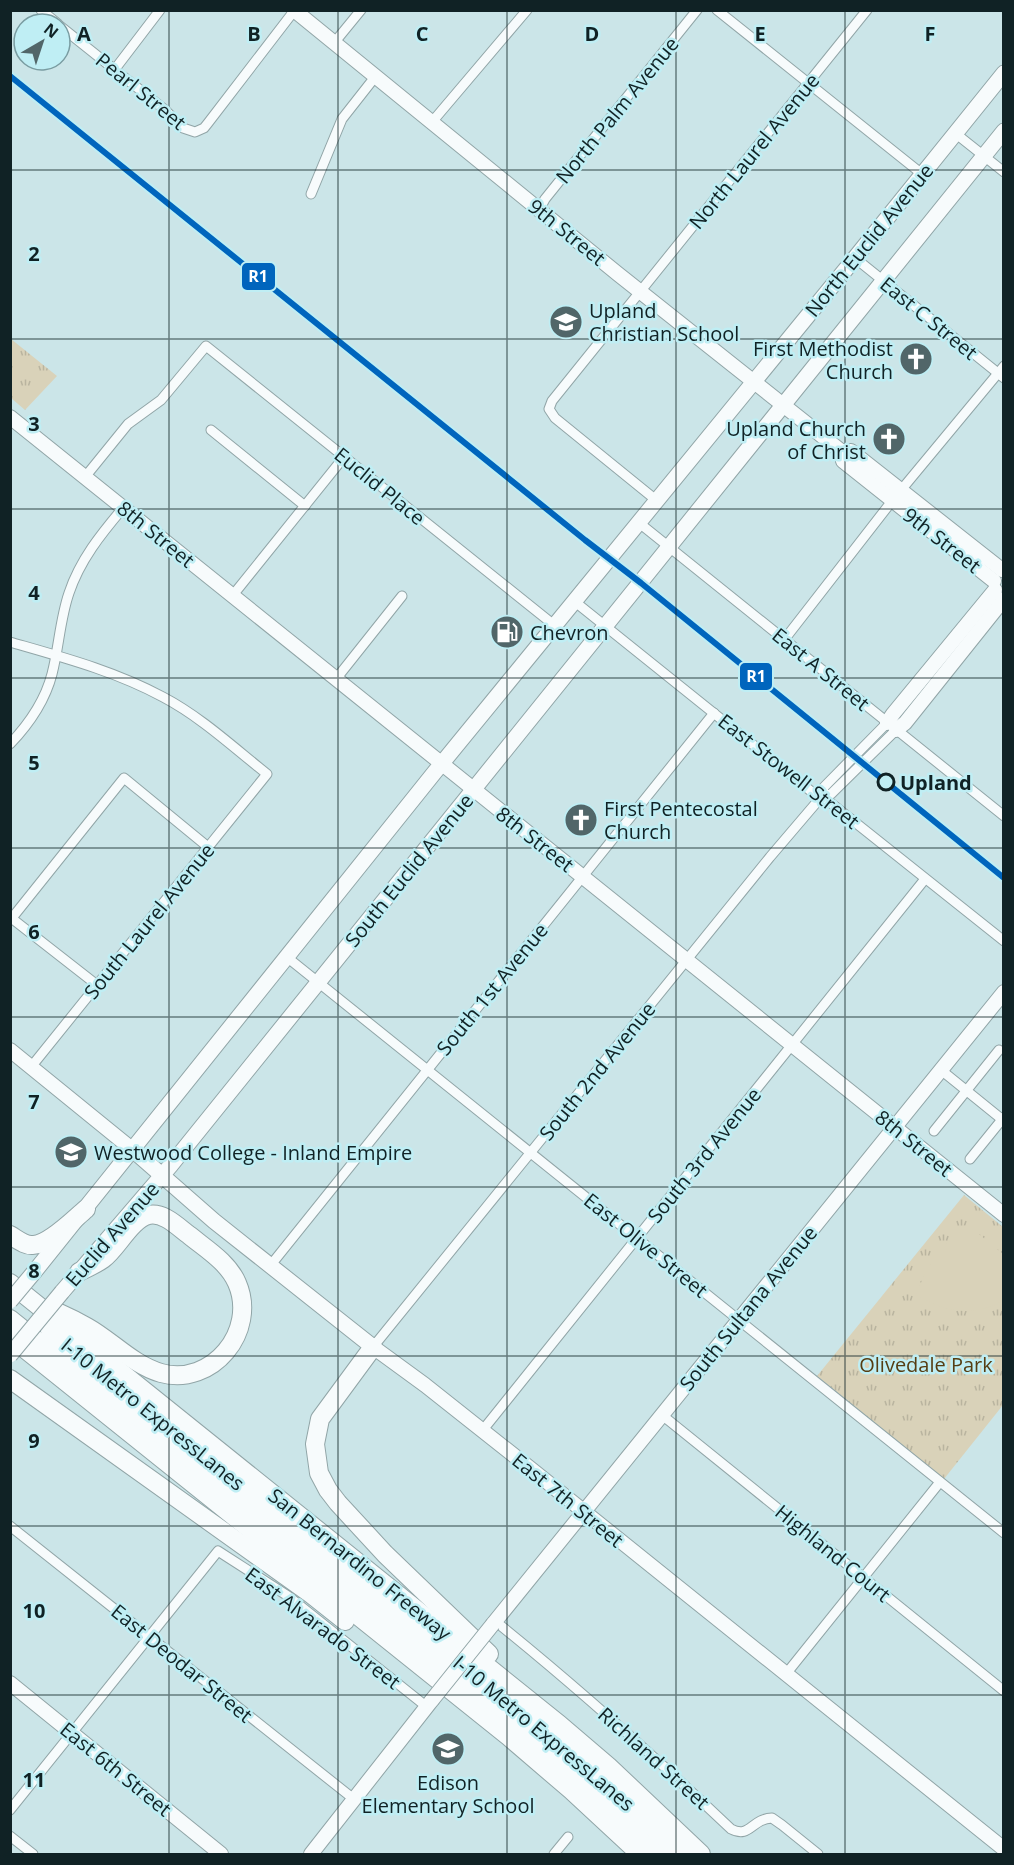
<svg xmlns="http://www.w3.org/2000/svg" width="1014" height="1865" font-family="'Open Sans',sans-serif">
	<defs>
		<pattern id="park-tufts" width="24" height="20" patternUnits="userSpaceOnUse" patternTransform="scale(1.5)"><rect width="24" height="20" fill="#d9d2b9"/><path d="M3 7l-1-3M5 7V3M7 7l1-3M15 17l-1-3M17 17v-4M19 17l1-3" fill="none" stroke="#b9b49f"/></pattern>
	</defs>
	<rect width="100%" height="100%" fill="#cbe5e8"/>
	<g fill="url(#park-tufts)">
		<path d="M11,339l46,37 -32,34 -14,-12z"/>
		<path d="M964,1195l39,32v178l-59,74 -127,-103z"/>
	</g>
	<path fill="#d9d2b9" d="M968,1225l35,29v47c-30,16 -59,12 -87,-7l11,-25 32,-42z"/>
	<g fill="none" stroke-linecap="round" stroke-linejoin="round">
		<defs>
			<g id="street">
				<path d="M41,10l17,14"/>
				<path d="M717,10l205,164"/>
				<path d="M60,26l104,83 19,19 12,4 9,-4 4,-5 86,-112"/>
				<path d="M334,43l27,-33"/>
				<path d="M115,69l45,-59"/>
				<path d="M432,122l95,-112"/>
				<path d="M955,133l49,39"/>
				<path d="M311,194l31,-75 33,-42"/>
				<path d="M539,210l6,-11 152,-189"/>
				<path d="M855,258l149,120"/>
				<path d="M211,430l94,76"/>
				<path d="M85,477l43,-53 33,-24 45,-54 348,279"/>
				<path d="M656,500l-101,-82 -6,-9 3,-8 315,-391"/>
				<path d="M638,522l366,294"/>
				<path d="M233,595l111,-138"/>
				<path d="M574,601l238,191 10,4 182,145"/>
				<path d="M784,640l108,-139 112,-135"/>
				<path d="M10,642c52,15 105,29 153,55 38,20 70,50 104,77l-236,293"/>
				<path d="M336,679l66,-83"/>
				<path d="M10,744c19,-20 35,-43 42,-70 7,-27 8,-55 17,-81 11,-33 32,-59 54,-85"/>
				<path d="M822,796l9,-2 65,-64"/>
				<path d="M10,917l87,68"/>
				<path d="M12,918l112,-140 84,69"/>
				<path d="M288,958l716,575"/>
				<path d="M941,1070l63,51"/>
				<path d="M934,1131l65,-81"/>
				<path d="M970,1159l34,-42"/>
				<path d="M270,1266l444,-553"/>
				<path d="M373,1347l397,-490 52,-61 2,-9 63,-64"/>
				<path d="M662,1415l342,276"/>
				<path d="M482,1431l443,-552"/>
				<path d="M10,1526l345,274"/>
				<path d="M495,1621c82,66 160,136 236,208 19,10 20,-10 41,-11l10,7 36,29"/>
				<path d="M786,1674l154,-192"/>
				<path d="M10,1810l208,-259 70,45 139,111"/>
				<path d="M10,1836l23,18"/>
				<path d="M554,1854l14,-17"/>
			</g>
			<g id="secondary">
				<path d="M294,10l324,264 223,177h10l151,119"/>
				<path d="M10,417l994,798"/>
				<path d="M841,451l2,10 151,120"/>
				<path d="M887,723l6,-9 102,-124"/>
				<path d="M896,730l9,-7 99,-124"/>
				<path d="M10,1050l123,100"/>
				<path d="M373,1347l52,38 106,84 473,380"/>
				<path d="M493,1624l511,-632"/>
				<path d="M10,1683l211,171"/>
				<path d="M311,1854l121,-154"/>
			</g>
			<g id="primary">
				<path d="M133,1150l81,71 159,126"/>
				<path d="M35,1271l399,-498 421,-515 149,-185"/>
				<path d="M62,1292l109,-127 833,-1034"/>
			</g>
			<g id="highway">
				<path d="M10,1235c7,4 15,11 23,10 16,0 41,-26 53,-36"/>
				<path d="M10,1283l550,442 48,41 93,88"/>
				<path d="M59,1313c9,4 19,9 28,14 25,14 46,38 74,46 51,14 97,-42 76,-90 -9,-21 -31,-34 -48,-48 -11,-8 -25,-23 -40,-20 -18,4 -32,34 -46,44 -7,5 -16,9 -24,13"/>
				<path d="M10,1319l517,415 42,36 90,84"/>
				<path d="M50,1331l499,403 75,65 57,55"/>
				<path d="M10,1337l498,399 63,54 69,64"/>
				<path d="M373,1347l-53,72 -5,25 4,29 9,17 10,13 47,51 104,100"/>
				<path d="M10,1379l301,215 34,27"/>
			</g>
		</defs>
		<use href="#street" stroke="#91a5a7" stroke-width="11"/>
		<use href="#secondary" stroke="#91a5a7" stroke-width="16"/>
		<use href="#primary" stroke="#91a5a7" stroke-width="17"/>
		<use href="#highway" stroke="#91a5a7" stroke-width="20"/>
		<use href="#street" stroke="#f7fbfc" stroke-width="9"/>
		<use href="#secondary" stroke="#f7fbfc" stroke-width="14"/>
		<use href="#primary" stroke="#f7fbfc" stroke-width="15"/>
		<use href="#highway" stroke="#f7fbfc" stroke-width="18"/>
		<defs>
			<path id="secondary-bridge" d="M432,1700l61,-76"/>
			<g id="primary-bridge">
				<path d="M10,1301l25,-30"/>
				<path d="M10,1355l52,-63"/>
			</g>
		</defs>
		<use href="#secondary-bridge" stroke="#91a5a7" stroke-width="16" stroke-linecap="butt"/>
		<use href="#primary-bridge" stroke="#91a5a7" stroke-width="17" stroke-linecap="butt"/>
		<use href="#secondary-bridge" stroke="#f7fbfc" stroke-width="14"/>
		<use href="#primary-bridge" stroke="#f7fbfc" stroke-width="15"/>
		<defs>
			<path id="rail-1" d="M10,76l575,464 56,43 363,295"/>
		</defs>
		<use href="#rail-1" stroke="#bfeef4" stroke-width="10"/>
		<use href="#rail-1" stroke="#0065bd" stroke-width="6"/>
	</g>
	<path fill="none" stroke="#102225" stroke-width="1.5" stroke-opacity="0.55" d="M169,10v1844M338,10v1844M507,10v1844M676,10v1844M845,10v1844M10,170h994M10,339h994M10,509h994M10,678h994M10,848h994M10,1017h994M10,1187h994M10,1356h994M10,1526h994M10,1695h994"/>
	<defs>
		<symbol id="school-disc" viewBox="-11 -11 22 22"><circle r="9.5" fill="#516669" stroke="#bfeef4"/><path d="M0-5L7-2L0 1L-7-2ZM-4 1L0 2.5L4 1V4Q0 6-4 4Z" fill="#fff"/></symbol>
		<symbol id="church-disc" viewBox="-11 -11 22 22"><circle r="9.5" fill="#516669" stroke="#bfeef4"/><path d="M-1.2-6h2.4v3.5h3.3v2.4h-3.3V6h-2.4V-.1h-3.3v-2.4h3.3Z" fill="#fff"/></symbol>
		<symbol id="fuel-disc" viewBox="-11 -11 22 22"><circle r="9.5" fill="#516669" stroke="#bfeef4"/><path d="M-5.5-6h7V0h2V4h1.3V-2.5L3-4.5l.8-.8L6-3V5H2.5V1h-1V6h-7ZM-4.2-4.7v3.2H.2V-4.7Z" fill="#fff"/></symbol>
	</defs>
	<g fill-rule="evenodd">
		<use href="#school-disc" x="547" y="303" width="38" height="38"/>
		<use href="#church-disc" x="897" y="340" width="38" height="38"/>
		<use href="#church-disc" x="870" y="420" width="38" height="38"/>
		<use href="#fuel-disc" x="488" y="613" width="38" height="38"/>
		<use href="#church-disc" x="562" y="801" width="38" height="38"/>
		<use href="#school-disc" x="52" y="1133" width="38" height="38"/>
		<use href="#school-disc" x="429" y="1730" width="38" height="38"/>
	</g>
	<circle fill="#bfeef4" stroke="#102225" stroke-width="3" cx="886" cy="782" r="8"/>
	<g text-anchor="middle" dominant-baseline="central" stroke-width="5" stroke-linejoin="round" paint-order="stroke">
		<g font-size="20" fill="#102225" stroke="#bfeef4">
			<text transform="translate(141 91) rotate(39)">Pearl Street</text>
			<text transform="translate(617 110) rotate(-51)">North Palm Avenue</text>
			<text transform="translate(754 151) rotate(-51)">North Laurel Avenue</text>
			<text transform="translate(567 232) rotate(39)">9th Street</text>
			<text transform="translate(869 240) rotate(-51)">North Euclid Avenue</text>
			<text transform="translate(929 318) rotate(39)">East C Street</text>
			<text transform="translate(380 486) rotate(39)">Euclid Place</text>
			<text transform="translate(156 534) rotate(39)">8th Street</text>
			<text transform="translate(942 540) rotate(38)">9th Street</text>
			<text transform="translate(821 669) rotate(39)">East A Street</text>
			<text transform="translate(789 771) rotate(38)">East Stowell Street</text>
			<text transform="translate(535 839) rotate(38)">8th Street</text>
			<text transform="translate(409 870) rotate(-51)">South Euclid Avenue</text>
			<text transform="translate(149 921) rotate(-51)">South Laurel Avenue</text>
			<text transform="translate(492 989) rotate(-51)">South 1st Avenue</text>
			<text transform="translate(597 1071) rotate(-51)">South 2nd Avenue</text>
			<text transform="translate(914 1143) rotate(39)">8th Street</text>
			<text transform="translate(704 1155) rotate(-51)">South 3rd Avenue</text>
			<text transform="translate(112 1234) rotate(-49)">Euclid Avenue</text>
			<text transform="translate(646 1245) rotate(39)">East Olive Street</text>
			<text transform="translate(748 1308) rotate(-51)">South Sultana Avenue</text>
			<text transform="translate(153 1414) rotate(39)">I-10 Metro ExpressLanes</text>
			<text transform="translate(568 1500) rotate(39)">East 7th Street</text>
			<text transform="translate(833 1553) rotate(39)">Highland Court</text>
			<text transform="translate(360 1564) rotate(39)">San Bernardino Freeway</text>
			<text transform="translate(323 1628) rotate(37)">East Alvarado Street</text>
			<text transform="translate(182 1663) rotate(39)">East Deodar Street</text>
			<text transform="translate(544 1733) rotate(40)">I-10 Metro ExpressLanes</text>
			<text transform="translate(654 1758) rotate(42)">Richland Street</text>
			<text transform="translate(116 1769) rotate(39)">East 6th Street</text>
		</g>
		<g font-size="20" fill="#102225" stroke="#bfeef4" text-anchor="start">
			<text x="589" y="310">Upland<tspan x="589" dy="23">Christian School</tspan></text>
			<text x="893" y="348" text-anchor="end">First Methodist<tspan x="893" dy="23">Church</tspan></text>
			<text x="866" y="428" text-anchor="end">Upland Church<tspan x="866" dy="23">of Christ</tspan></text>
			<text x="530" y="632">Chevron</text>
			<text x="604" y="808">First Pentecostal<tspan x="604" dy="23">Church</tspan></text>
			<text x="94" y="1152">Westwood College - Inland Empire</text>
			<text x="448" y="1782" text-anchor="middle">Edison<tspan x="448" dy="23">Elementary School</tspan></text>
		</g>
		<g font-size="20" font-weight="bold" fill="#102225" stroke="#bfeef4" text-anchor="start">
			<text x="900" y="782">Upland</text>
		</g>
		<g font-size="20" fill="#563d12" stroke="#bfeef4">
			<text x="926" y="1364">Olivedale Park</text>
		</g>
	</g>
	<g font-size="20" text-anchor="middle" font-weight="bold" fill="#102225" stroke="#bfeef4" stroke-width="5" stroke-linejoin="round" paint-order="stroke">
		<text x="84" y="41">A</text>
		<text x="254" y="41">B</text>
		<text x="422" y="41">C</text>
		<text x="592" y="41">D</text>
		<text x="760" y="41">E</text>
		<text x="930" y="41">F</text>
		<text x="34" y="261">2</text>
		<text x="34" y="431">3</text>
		<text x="34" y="600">4</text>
		<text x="34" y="770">5</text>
		<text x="34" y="939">6</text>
		<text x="34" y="1109">7</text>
		<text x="34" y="1278">8</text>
		<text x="34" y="1448">9</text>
		<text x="34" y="1618">10</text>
		<text x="34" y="1787">11</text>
	</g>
	<g stroke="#bfeef4" stroke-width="2">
		<rect x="241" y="262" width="35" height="29" rx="6" fill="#0065bd"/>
		<rect x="739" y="662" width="34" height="29" rx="6" fill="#0065bd"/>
	</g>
	<g font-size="16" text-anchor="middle" font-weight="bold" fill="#fff">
		<text x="258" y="282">R1</text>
		<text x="756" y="682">R1</text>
	</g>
	<rect width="1014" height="1865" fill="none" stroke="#102225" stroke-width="24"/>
	<g transform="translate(42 42) rotate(39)"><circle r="28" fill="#bfeef4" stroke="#799ca1" stroke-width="1.5"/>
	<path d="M0-4.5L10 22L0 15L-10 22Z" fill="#516669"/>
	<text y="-9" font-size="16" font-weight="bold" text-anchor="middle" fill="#102225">N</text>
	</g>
</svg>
